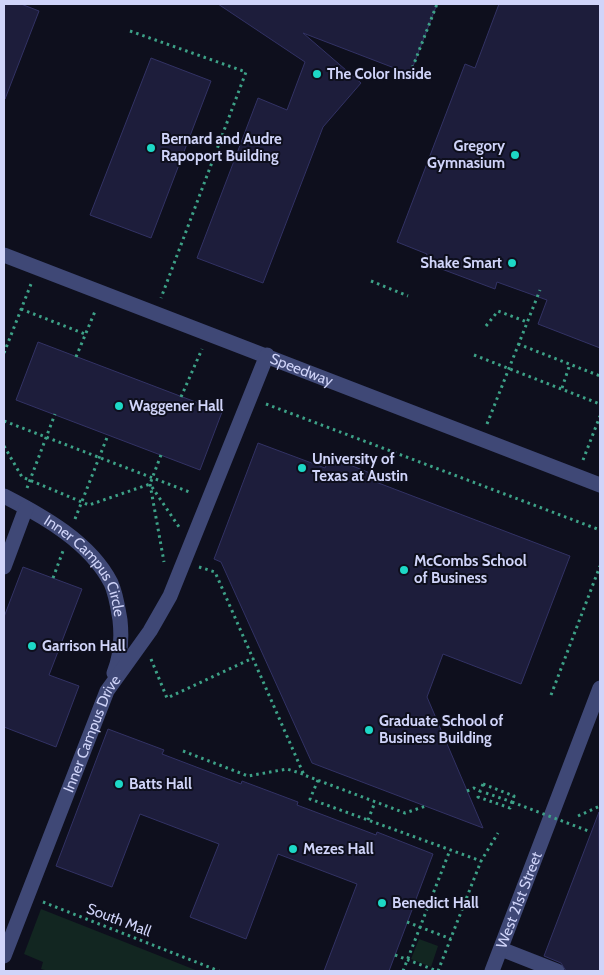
<svg xmlns="http://www.w3.org/2000/svg" width="604" height="975" font-family="Cabin,sans-serif">
	<rect width="100%" height="100%" fill="#0e0f1d"/>
	<g fill="#122621">
		<path d="M41,909l157,62h-150l-7,-2 2,-7 -19,-8z"/>
		<path d="M419,939l19,7 -7,21 -20,-8z"/>
	</g>
	<g fill="#1d1d3b" stroke="#323264">
		<path d="M4,4h17l18,7 -34,88z"/>
		<path d="M218,4h219l-27,70 -107,-41 58,50 -38,44 -60,156 -66,-25 61,-160 29,12 18,-48z"/>
		<path d="M499,4h101v344l-62,-24 9,-24 -50,-18 -2,7 -72,-27 4,-8 -30,-12 68,-178 10,4z"/>
		<path d="M151,58l60,23 -60,157 -61,-23z"/>
		<path d="M38,342l184,70 -22,58 -184,-70z"/>
		<path d="M258,443l67,25 5,-11 40,16 -2,6 202,77 -49,128 -78,-30 -16,43 56,131 -171,-65 -91,-201 -7,-3z"/>
		<path d="M23,567l59,22 -33,86 30,11 -23,61 -52,-20v-110z"/>
		<path d="M108,729l56,21 -2,4 79,30 1,-3 56,21 -1,3 79,30 1,-3 56,22 -44,117h-65l33,-87 -79,-30 -32,85 -56,-22 29,-73 -79,-30 -28,73 -56,-21z"/>
		<path d="M599,812l1,159h-34l-5,-8 -17,-7z"/>
	</g>
	<g fill="none" stroke-linecap="round" stroke-linejoin="round">
		<g stroke="#3da187" stroke-width="3" stroke-dasharray="2.5 4" stroke-linecap="butt">
			<path d="M130,31l116,41 -85,226"/>
			<path d="M410,74l27,-70"/>
			<path d="M371,281l37,15"/>
			<path d="M21,309l64,25"/>
			<path d="M486,326l12,-15 29,11"/>
			<path d="M518,344l82,32"/>
			<path d="M4,353l27,-69"/>
			<path d="M474,355l126,49"/>
			<path d="M76,357l20,-48"/>
			<path d="M562,388l8,-24"/>
			<path d="M181,397l21,-48"/>
			<path d="M266,404l334,126"/>
			<path d="M4,421l188,72"/>
			<path d="M487,424l53,-134"/>
			<path d="M4,446l18,31 67,28 61,-21 11,-29"/>
			<path d="M583,460l17,-44"/>
			<path d="M150,484l14,78"/>
			<path d="M152,487l27,40"/>
			<path d="M27,488l28,-74"/>
			<path d="M75,519l33,-84"/>
			<path d="M199,567l16,5 89,203 101,38 21,-7"/>
			<path d="M53,578l10,-27"/>
			<path d="M151,659l16,39 86,-40"/>
			<path d="M551,695l49,-129"/>
			<path d="M183,751l65,25 39,-7 16,5"/>
			<path d="M318,780l-8,19 171,62 17,-28"/>
			<path d="M483,784l31,12 -4,12 -32,-11z"/>
			<path d="M467,791l7,-3 6,3"/>
			<path d="M486,793l26,9"/>
			<path d="M578,816l22,-10"/>
			<path d="M368,820l7,-18"/>
			<path d="M43,902l176,69"/>
			<path d="M407,922l44,17"/>
			<path d="M395,955l42,16"/>
			<path d="M403,971l47,-121"/>
			<path d="M438,971l43,-110"/>
		</g>
		<g stroke="#3f4876" stroke-width="15">
			<path id="s1" d="M4,255l596,230"/>
			<path id="s2" d="M4,496c39,20 86,46 107,87 5,11 7,25 9,37 2,19 1,36 -6,53"/>
			<path d="M4,567l22,-59"/>
			<path d="M501,949l56,22"/>
			<path id="s3" d="M4,956l103,-265 43,-60 20,-35 97,-241"/>
			<path id="s4" d="M492,971l108,-283"/>
		</g>
		<path stroke="#3da187" stroke-width="3" stroke-dasharray="2.5 4" stroke-linecap="butt" d="M512,802l79,30"/>
	</g>
	<g fill="#1dd8c6" stroke="#0e0f1d" stroke-width="2">
		<circle cx="317" cy="74" r="5"/>
		<circle cx="151" cy="148" r="5"/>
		<circle cx="515" cy="155" r="5"/>
		<circle cx="512" cy="263" r="5"/>
		<circle cx="119" cy="406" r="5"/>
		<circle cx="302" cy="468" r="5"/>
		<circle cx="404" cy="570" r="5"/>
		<circle cx="32" cy="646" r="5"/>
		<circle cx="369" cy="730" r="5"/>
		<circle cx="119" cy="784" r="5"/>
		<circle cx="293" cy="849" r="5"/>
		<circle cx="382" cy="903" r="5"/>
	</g>
	<g text-anchor="middle" dominant-baseline="central" stroke-width="4" stroke-linejoin="round" paint-order="stroke">
		<g font-size="15" font-weight="bold" fill="#d0d4f9" stroke="#0e0f1d" text-anchor="start">
			<text x="327" y="74">The Color Inside</text>
			<text x="161" y="139">Bernard and Audre<tspan x="161" dy="17">Rapoport Building</tspan></text>
			<text x="505" y="146" text-anchor="end">Gregory<tspan x="505" dy="17">Gymnasium</tspan></text>
			<text x="502" y="263" text-anchor="end">Shake Smart</text>
			<text x="129" y="406">Waggener Hall</text>
			<text x="312" y="459">University of<tspan x="312" dy="17">Texas at Austin</tspan></text>
			<text x="414" y="561">McCombs School<tspan x="414" dy="17">of Business</tspan></text>
			<text x="42" y="646">Garrison Hall</text>
			<text x="379" y="721">Graduate School of<tspan x="379" dy="17">Business Building</tspan></text>
			<text x="129" y="784">Batts Hall</text>
			<text x="303" y="849">Mezes Hall</text>
			<text x="392" y="903">Benedict Hall</text>
		</g>
		<g font-size="15" fill="#d0d4f9" stroke="#0e0f1d">
			<text stroke="none"><textPath href="#s1" startOffset="319">Speedway</textPath></text>
			<text stroke="none"><textPath href="#s2" startOffset="111">Inner Campus Circle</textPath></text>
			<text stroke="none"><textPath href="#s3" startOffset="239">Inner Campus Drive</textPath></text>
			<text stroke="none"><textPath href="#s4" startOffset="76">West 21st Street</textPath></text>
			<text transform="translate(119 920) rotate(21)">South Mall</text>
		</g>
	</g>
	<rect width="604" height="975" fill="none" stroke="#d0d4f9" stroke-width="10"/>
</svg>
